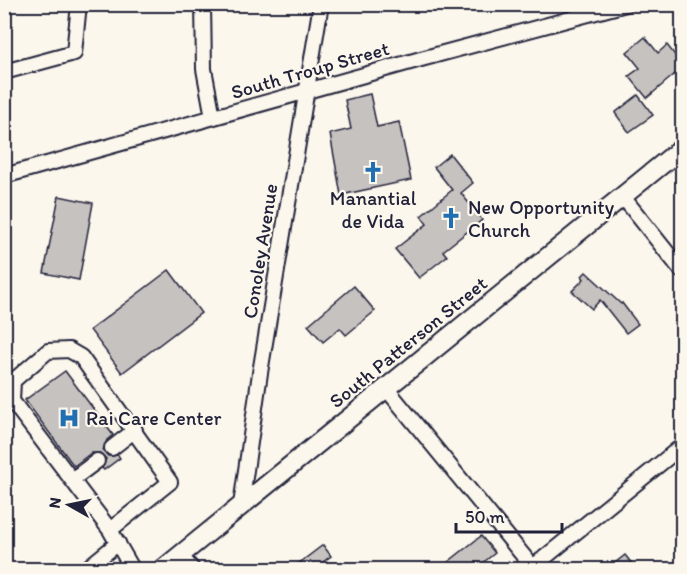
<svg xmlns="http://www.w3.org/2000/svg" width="687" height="574" font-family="Itim,sans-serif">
	<rect width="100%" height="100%" fill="#fbf7ec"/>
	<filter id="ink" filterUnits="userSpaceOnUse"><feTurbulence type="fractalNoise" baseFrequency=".0167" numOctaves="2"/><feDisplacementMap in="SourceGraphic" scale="12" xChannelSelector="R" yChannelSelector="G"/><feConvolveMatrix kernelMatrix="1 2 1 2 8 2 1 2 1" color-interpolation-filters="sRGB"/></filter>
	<g filter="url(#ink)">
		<g fill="#c6c2c0" stroke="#22223b" stroke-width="1.5">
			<path d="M645,37l13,16 9,-8 15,19v4l-35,30 -18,-22 11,-8 -13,-16z"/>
			<path d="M370,94l7,33 22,-5 12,58 -70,15 -11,-61 21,-5 -6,-29z"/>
			<path d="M638,95l15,20 -24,17 -14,-19z"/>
			<path d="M450,154l23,29 -12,10 21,27 -39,31 4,5 -28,22 -24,-29 32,-25 -6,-8 31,-26 -18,-23z"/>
			<path d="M59,196l34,7 -14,77 -35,-7z"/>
			<path d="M169,270l32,43 -79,60 -32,-43z"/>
			<path d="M586,272l35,32 1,-1 16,21 -12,9 -26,-33 -8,9 -20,-18 12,-12 -2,-3z"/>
			<path d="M354,286l21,25 -29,24 -6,-7 -17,14 -15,-17z"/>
			<path d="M65,371l48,64 -6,5 -4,10 5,6 10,-1 2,3 -16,12 -2,-2 4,-9 -6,-6h-9l-17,13 -49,-66z"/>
			<path d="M481,536l14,17 -21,17h-36z"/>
			<path d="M323,545l8,11 -19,14h-22z"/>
			<path d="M625,555l12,15h-17l-5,-7z"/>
		</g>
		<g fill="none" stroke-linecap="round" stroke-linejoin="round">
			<defs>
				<g id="minor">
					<path d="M203,4l1,65 9,48"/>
					<path d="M4,72l70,-19 5,-49"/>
					<path d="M4,176l417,-117 205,-55"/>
					<path d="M623,197l59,74"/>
					<path d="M386,388l149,182"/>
					<path d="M112,448l23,-18"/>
					<path d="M73,479l24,-18"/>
					<path d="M241,505l19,-132 61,-369"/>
					<path d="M110,530l-98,-129 1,-20 35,-30 21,-1 12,7 89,125 -60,48 23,40"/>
					<path d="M180,555l13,15"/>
					<path d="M533,567l149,-121"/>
					<path d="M85,570l33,-27"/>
				</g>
				<path id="major" d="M162,570l520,-422"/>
			</defs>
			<use href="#minor" stroke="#22223b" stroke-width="18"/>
			<use href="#major" stroke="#22223b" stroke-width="22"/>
			<use href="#minor" stroke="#fbf7ec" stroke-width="14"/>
			<use href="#major" stroke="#fbf7ec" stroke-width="18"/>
		</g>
	</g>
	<defs>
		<symbol id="church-bare" viewBox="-9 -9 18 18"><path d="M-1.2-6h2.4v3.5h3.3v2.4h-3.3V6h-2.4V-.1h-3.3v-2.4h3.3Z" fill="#1f6fb2" stroke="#fbf7ec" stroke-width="2.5" paint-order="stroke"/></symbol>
		<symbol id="hospital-bare" viewBox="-9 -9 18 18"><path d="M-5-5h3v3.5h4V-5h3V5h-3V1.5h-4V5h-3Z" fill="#1f6fb2" stroke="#fbf7ec" stroke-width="2.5" paint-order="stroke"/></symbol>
	</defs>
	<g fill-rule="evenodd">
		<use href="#church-bare" x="358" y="157" width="30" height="30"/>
		<use href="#church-bare" x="436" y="203" width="30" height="30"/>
		<use href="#hospital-bare" x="54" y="403" width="30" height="30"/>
	</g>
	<g text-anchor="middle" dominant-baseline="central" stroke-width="4.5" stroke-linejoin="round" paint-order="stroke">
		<g font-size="20" fill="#22223b" stroke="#fbf7ec">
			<text transform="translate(310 70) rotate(-16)">South Troup Street</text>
			<text transform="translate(260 251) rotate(-81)">Conoley Avenue</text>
			<text transform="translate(408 342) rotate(-39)">South Patterson Street</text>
		</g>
		<g font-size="20" fill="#22223b" stroke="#fbf7ec" text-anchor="start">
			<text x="373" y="198" text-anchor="middle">Manantial<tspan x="373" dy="23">de Vida</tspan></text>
			<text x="468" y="207">New Opportunity<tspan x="468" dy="23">Church</tspan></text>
			<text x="86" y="418">Rai Care Center</text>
		</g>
	</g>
	<rect width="687" height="574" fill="none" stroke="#fbf7ec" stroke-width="24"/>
	<rect x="12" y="12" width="663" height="550" fill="none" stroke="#22223b" stroke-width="2" filter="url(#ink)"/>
	<g transform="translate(69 505) rotate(279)" stroke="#fbf7ec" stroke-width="4.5" paint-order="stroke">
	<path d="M0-4.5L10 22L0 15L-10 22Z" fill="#22223b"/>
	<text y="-9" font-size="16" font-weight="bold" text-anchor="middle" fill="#22223b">N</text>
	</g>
	<path d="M456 523v9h106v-9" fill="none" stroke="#22223b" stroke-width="3"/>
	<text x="465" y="523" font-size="18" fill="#22223b" stroke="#fbf7ec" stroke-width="4.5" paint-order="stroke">50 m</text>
</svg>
